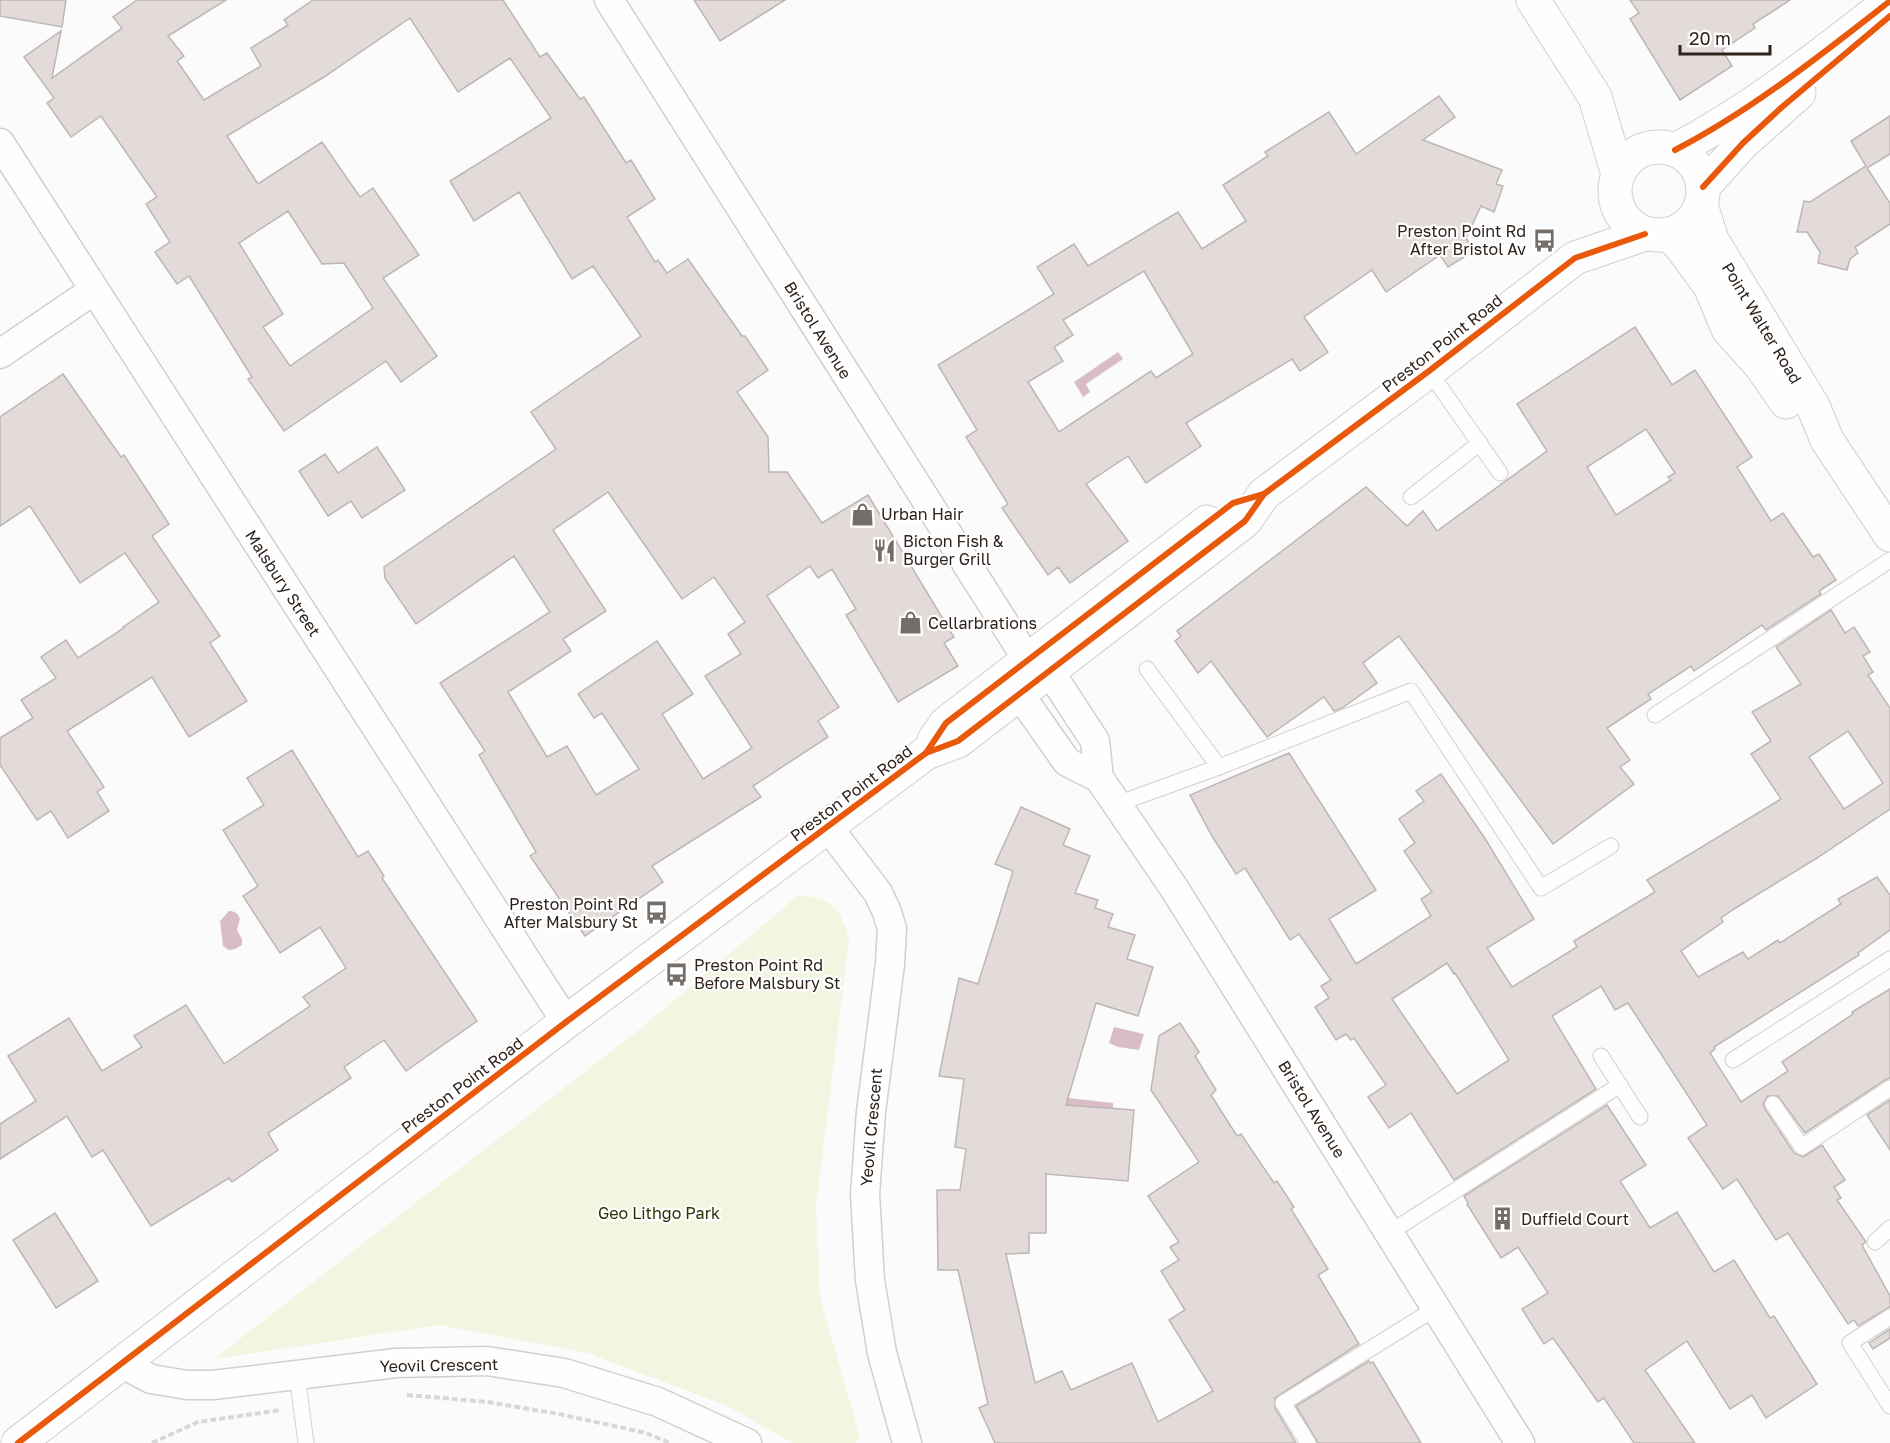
<svg xmlns="http://www.w3.org/2000/svg" width="1890" height="1443" font-family="'Golos Text',sans-serif">
	<rect width="100%" height="100%" fill="#fafbfa"/>
	<path fill="#f1f6e0" d="M799,895c36,5 40,11 50,45l-33,267 4,91 40,139 -5,6h-62l-66,-37 -139,-53 -149,-28 -225,34 425,-329z"/>
	<g fill="#d8bdc9">
		<path d="M1118,352l5,7 -37,25 4,8 -7,5 -9,-15z"/>
		<path d="M229,911c6,0 9,2 11,8l-3,11 5,9v6l-7,4 -6,1 -6,-4 -3,-25z"/>
		<path d="M1114,1027l30,7 -5,16 -21,-3 -9,-4z"/>
		<path d="M1042,1095l71,8v7l-72,-5z"/>
	</g>
	<g fill="#e2dbda" stroke="#bdb6b5" stroke-width="1.5" fill-rule="evenodd">
		<path d="M0,0h66l-4,27 -62,-11z"/>
		<path d="M137,0h89l-58,36 16,20 -7,5 27,39 57,-34 -10,-18 37,-23 -4,-5 29,-20h190l37,57 7,-4 33,46 4,-2 42,66 5,-3 24,39 -28,18 28,45 3,-2 9,13 21,-14 54,77h3l23,34 -31,22 31,45 1,35h18l35,51 46,-28 86,142 -10,6 14,23 -60,36 -52,-87 10,-6 -24,-40 -14,9 -8,-12 -43,30 72,111 -21,14 10,16 -75,49 8,11 -109,69 11,16 -78,54 -55,-80 6,-4 -57,-97 6,-4 -45,-68 110,-71 -36,-56 -98,68 -31,-46 -1,-11 172,-118 -25,-37 110,-76 -48,-70 -21,13 -53,-87 -45,29 -24,-40 101,-63 -41,-60 -52,34 -48,-74 -86,59 -97,59 31,48 64,-42 38,55 13,-9 46,67 -36,23 54,78 -36,26 -15,-21 -102,70 -36,-52 4,-2 -63,-101 -12,8 -22,-32 15,-10 -24,-38 11,-7 -56,-81 -30,21 -24,-34 7,-5 -30,-41 37,-26 -9,47 70,-50 -9,-11zM288,211l34,53 22,-1 29,45 -83,58 -27,-39 20,-13 -44,-71zM608,492l74,107 32,-22 31,45 -17,12 13,20 -36,22 47,72 -49,31 -41,-65 31,-20 -36,-53 -79,53 16,24 8,-5 37,56 -43,26 -29,-49 -20,11 -39,-65 63,-41 -8,-12 43,-28 -53,-81z"/>
		<path d="M694,0h91l-65,41z"/>
		<path d="M1630,0h160l-37,24 2,4 -33,22 10,16 -52,34 -50,-81 9,-6z"/>
		<path d="M1439,96l16,21 -32,23 79,30 -6,14 7,2 -9,26 -13,-6 -15,32 8,13 -26,16 -8,-12 -54,37 -14,-22 -68,47 24,35 -28,19 -8,-12 -106,64 15,23 -55,37 -18,-27 -42,28 42,57 -58,42 -12,-16 -10,8 -46,-67 6,-4 -42,-67 11,-7 -39,-65 116,-71 -17,-27 37,-23 14,22 90,-54 24,37 44,-28 -23,-36 45,-29 -3,-4 64,-40 27,42zM1144,271l49,83 -37,24 -5,-7 -92,61 -31,-50 35,-21 -9,-14 19,-12 -10,-15z"/>
		<path d="M1890,116v38l-23,14 23,35v21l-35,23 3,6 -8,6 -3,11 -29,-7 2,-11 -13,-20h-10l7,-31 6,1 56,-36 -15,-25z"/>
		<path d="M1635,327l37,58 23,-15 57,87 -15,10 34,54 12,-8 30,44 6,-3 17,26 -17,11 2,3 -55,36 -4,-5 -68,46 -3,-5 -43,28 3,5 -44,29 23,32 -10,7 14,17 -81,60 -154,-208 -36,27 14,20 -35,25 -8,3 -10,-14 -57,40 -56,-76 -13,12 -23,-32 6,-5 -4,-5 189,-144 41,39 16,-15 14,20 110,-80 -30,-47zM1646,429l29,44 -7,4 3,3 -55,35 -29,-48z"/>
		<path d="M63,374l58,83 3,-2 45,69 -17,12 68,100 -10,7 37,58 -58,36 -37,-60 -85,54 37,56 -7,5 12,19 -41,27 -17,-27 -14,9 -37,-55v-27l33,-20 -12,-18 35,-22 -15,-21 25,-17 12,18 46,-30 -1,-1 36,-25 -34,-49 -45,30 -50,-77 -30,20v-109z"/>
		<path d="M377,447l28,43 -43,28 -11,-17 -23,15 -29,-45 26,-17 13,19z"/>
		<path d="M1831,610l14,23 9,-6 16,25 -7,4 10,16 -5,3 22,33v101l-73,49 -83,51 -13,9 2,4 -42,29 17,26 45,-25 5,7 30,-19 2,3 61,-39 -3,-5 39,-22 13,18v35l-32,23 1,2 -145,92 1,2 -5,4 31,49 47,-31 -6,-9 71,-48 -1,-2 38,-23v89l-5,2 -80,53 -27,-37h-10l-5,8 2,5 29,44 9,4 19,-12 23,35 -11,7 7,11 -4,2 29,42 -4,3 28,51v11l-32,19 -4,-6 -6,4 -60,-91 -12,7 -39,-61 -14,10 -35,-51 19,-13 -79,-122 -13,7 -14,-24 -49,30 44,73 -142,91 -43,-67 -22,15 -21,-31 18,-12 -32,-47 -3,2 -5,-6 -10,6 -21,-33 14,-9 -8,-12 10,-6 -32,-46 -9,6 -45,-72 -9,6 -24,-38 -22,-41 99,-42 87,137 -47,29 27,45 75,-48 -10,-17 11,-7 -28,-41 11,-8 -16,-24 25,-18 -8,-10 25,-17 45,66 48,79 -47,29 25,39 65,-40 -3,-6 81,-49 -8,-12 134,-81 -30,-45 20,-13 -19,-29 49,-28 -25,-37zM1848,731l35,52 -39,26 -35,-52zM1447,963l7,11 1,-1 54,87 -52,34 -65,-95z"/>
		<path d="M292,750l66,107 10,-6 16,25 -2,2 95,143 -71,50 -22,-31 -40,27 7,11 -83,55 10,17 -46,32 -3,-4 -78,48 -48,-76 -11,7 -25,-41 -67,43v-35l36,-23 -28,-45 61,-38 33,53 40,-24 -8,-11 52,-31 38,59 86,-58 -7,-9 43,-29 -26,-41 -40,26 -37,-57 15,-10 -35,-56 41,-25 -17,-27z"/>
		<path d="M1021,807l49,22 -7,16 27,11 -15,37 23,7 -3,8 18,6 -5,13 27,8 -8,24 26,8 -15,49 -42,-13 -30,102 68,5 -6,71 -82,-7v59h-17v20l-23,1 29,129 27,-12 9,19 61,-27 26,59 55,-31 -44,-71 16,-10 -24,-39 18,-11 -9,-13 9,-5 -31,-46 51,-34 -48,-72 8,-54 21,-13 19,29 -4,4 21,34 -5,5 26,41 4,-2 33,49 3,-2 17,26 -3,2 37,60 -10,6 41,69 -84,54v10l21,35h-301l-16,-35 9,-4 -30,-134h-20l-1,-80h23l6,-41 -11,-2 9,-68 -25,-3 20,-98 19,6 35,-113 -18,-7z"/>
		<path d="M1890,1100v50l-23,-35z"/>
		<path d="M1607,1105l39,60 -26,16 30,47 27,-16 37,60 20,-12 36,58 4,-2 43,68 -51,34 -14,-23 -22,14 -43,-68 -42,29 50,73h-61l-30,-45 -6,4 -45,-64 -9,6 -22,-35 26,-16 -30,-46 -17,11 -34,-54 1,-1 -4,-7z"/>
		<path d="M55,1213l43,68 -42,27 -43,-68z"/>
		<path d="M1890,1329v9l-17,11 -4,-6z"/>
		<path d="M1369,1361l2,2 2,-1 48,81h-103l-22,-37z"/>
	</g>
	<g fill="none" stroke-linecap="round" stroke-linejoin="round">
		<defs>
			<g id="lane">
				<path d="M1429,371l71,102"/>
				<path d="M1411,497l69,-54"/>
				<path d="M1147,669l72,98"/>
				<path d="M1655,715l235,-155"/>
				<path d="M1117,804l102,-37 192,-76 130,197 70,-42"/>
				<path d="M1601,1056l39,61"/>
				<path d="M1733,1060l157,-101"/>
				<path d="M1773,1104l29,43 88,-59"/>
				<path d="M1389,1233l231,-148"/>
				<path d="M1875,1242l15,-14"/>
				<path d="M1890,1317l-40,26 40,63"/>
				<path d="M297,1375l9,68"/>
				<path d="M1308,1443l-25,-40 153,-95"/>
			</g>
			<g id="street">
				<path d="M609,0l418,659 -7,36 47,67 32,16"/>
				<path d="M0,143l566,879"/>
				<path d="M0,354l94,-64"/>
				<path d="M1029,660l21,12 45,69 4,37 75,110 346,555"/>
				<path d="M828,827l50,66 9,19 5,17 -2,35 -19,148 -6,82 5,86 12,73 25,90"/>
				<path d="M121,1363l30,16 36,6h26l183,-22 91,-2 77,12 94,29 89,41"/>
			</g>
			<g id="secondary">
				<path d="M1533,0l62,97 23,77"/>
				<circle cx="1659" cy="191" r="44"/>
				<path d="M1675,150c77,-40 147,-96 215,-149"/>
				<path d="M1703,187l40,-44 56,-50"/>
				<path d="M1701,205l11,35 101,166 14,34 63,95"/>
				<path d="M1666,235l5,2 8,7 31,42 18,43 33,37 25,36"/>
				<path d="M934,740l12,-17 261,-201"/>
				<path d="M18,1443l548,-421 360,-269 32,-12 287,-220 19,-27 165,-123 146,-113 70,-24"/>
			</g>
		</defs>
		<use href="#lane" stroke="#d5cfcb" stroke-width="17"/>
		<use href="#street" stroke="#d5cfcb" stroke-width="31"/>
		<use href="#secondary" stroke="#d5cfcb" stroke-width="35"/>
		<g stroke="#d8d7d6" stroke-width="4" stroke-dasharray="6 3" stroke-linecap="butt">
			<path d="M407,1395l81,7 71,12 87,19 24,10"/>
			<path d="M152,1443l46,-21 83,-12"/>
		</g>
		<use href="#lane" stroke="#fefefe" stroke-width="15"/>
		<use href="#street" stroke="#fefefe" stroke-width="28"/>
		<use href="#secondary" stroke="#fefefe" stroke-width="33"/>
		<defs>
			<g id="cycleway">
				<path d="M1675,150c77,-40 147,-96 215,-149"/>
				<path d="M1703,187l40,-44 39,-36 108,-91"/>
				<path d="M926,753l20,-30 287,-220 31,-9"/>
				<path d="M18,1443l548,-421 360,-269 32,-12 287,-220 19,-27 165,-123 146,-113 70,-24"/>
			</g>
		</defs>
		<use href="#cycleway" stroke="#fff" stroke-width="10"/>
		<use href="#cycleway" stroke="#e8590c" stroke-width="6"/>
	</g>
	<defs>
		<symbol id="bus-bare" viewBox="-9 -9 18 18"><path d="M-5-6H5V4H4V6H2V4H-2V6H-4V4H-5ZM-3.5-4V0h7V-4ZM-3.5 1.2v1.5H-2V1.2ZM2 1.2v1.5H3.5V1.2Z" fill="#756e68" stroke="#fff" stroke-width="2.5" paint-order="stroke"/></symbol>
		<symbol id="shop-bare" viewBox="-9 -9 18 18"><path d="M-5-2.5h2.3a2.7 3.5 0 0 1 5.4 0H5L5.5 6h-11ZM-1.5-2.5h3a1.5 2.3 0 0 0-3 0Z" fill="#756e68" stroke="#fff" stroke-width="2.5" paint-order="stroke"/></symbol>
		<symbol id="restaurant-bare" viewBox="-9 -9 18 18"><path d="M-5-6h1v4h1v-4h1v4h1v-4h1v5L-1.5 .5V6h-2V.5L-5-1ZM5-6V6H3V1.5H1.5Q1.5-4 5-6Z" fill="#756e68" stroke="#fff" stroke-width="2.5" paint-order="stroke"/></symbol>
		<symbol id="building-bare" viewBox="-9 -9 18 18"><path d="M-4-6H4V6H1V3H-1V6H-4ZM-2.5-4.3h1.7v1.8h-1.7ZM.8-4.3h1.7v1.8H.8ZM-2.5-1h1.7V.8h-1.7ZM.8-1h1.7V.8H.8Z" fill="#756e68" stroke="#fff" stroke-width="2.5" paint-order="stroke"/></symbol>
	</defs>
	<g fill-rule="evenodd">
		<use href="#bus-bare" x="1528" y="224" width="33" height="33"/>
		<use href="#shop-bare" x="846" y="498" width="33" height="33"/>
		<use href="#restaurant-bare" x="868" y="534" width="33" height="33"/>
		<use href="#shop-bare" x="894" y="606" width="33" height="33"/>
		<use href="#bus-bare" x="640" y="896" width="33" height="33"/>
		<use href="#bus-bare" x="660" y="958" width="33" height="33"/>
		<use href="#building-bare" x="1486" y="1202" width="33" height="33"/>
	</g>
	<g text-anchor="middle" dominant-baseline="central" stroke-width="4.5" stroke-linejoin="round" paint-order="stroke">
		<g font-size="16" fill="#2e221a" stroke="#fff" text-anchor="start">
			<text x="1526" y="231" text-anchor="end">Preston Point Rd<tspan x="1526" dy="18">After Bristol Av</tspan></text>
			<text x="881" y="514">Urban Hair</text>
			<text x="903" y="541">Bicton Fish &amp;<tspan x="903" dy="18">Burger Grill</tspan></text>
			<text x="928" y="623">Cellarbrations</text>
			<text x="638" y="904" text-anchor="end">Preston Point Rd<tspan x="638" dy="18">After Malsbury St</tspan></text>
			<text x="694" y="965">Preston Point Rd<tspan x="694" dy="18">Before Malsbury St</tspan></text>
			<text x="1521" y="1219">Duffield Court</text>
		</g>
		<g font-size="16" fill="#2e221a" stroke="#fff">
			<text transform="translate(1762 323) rotate(59)">Point Walter Road</text>
			<text transform="translate(818 330) rotate(58)">Bristol Avenue</text>
			<text transform="translate(1442 343) rotate(-38)">Preston Point Road</text>
			<text transform="translate(283 583) rotate(57)">Malsbury Street</text>
			<text transform="translate(851 793) rotate(-37)">Preston Point Road</text>
			<text transform="translate(462 1085) rotate(-37)">Preston Point Road</text>
			<text transform="translate(1312 1109) rotate(58)">Bristol Avenue</text>
			<text transform="translate(871 1127) rotate(-85)">Yeovil Crescent</text>
			<text transform="translate(439 1365) rotate(-1)">Yeovil Crescent</text>
		</g>
		<g font-size="16" fill="#2b3002" stroke="#fff">
			<text x="659" y="1213">Geo Lithgo Park</text>
		</g>
	</g>
	<path d="M1680 45v9h90v-9" fill="none" stroke="#2e221a" stroke-width="3"/>
	<text x="1689" y="45" font-size="18" fill="#2e221a" stroke="#ffffff" stroke-width="4.5" paint-order="stroke">20 m</text>
</svg>
